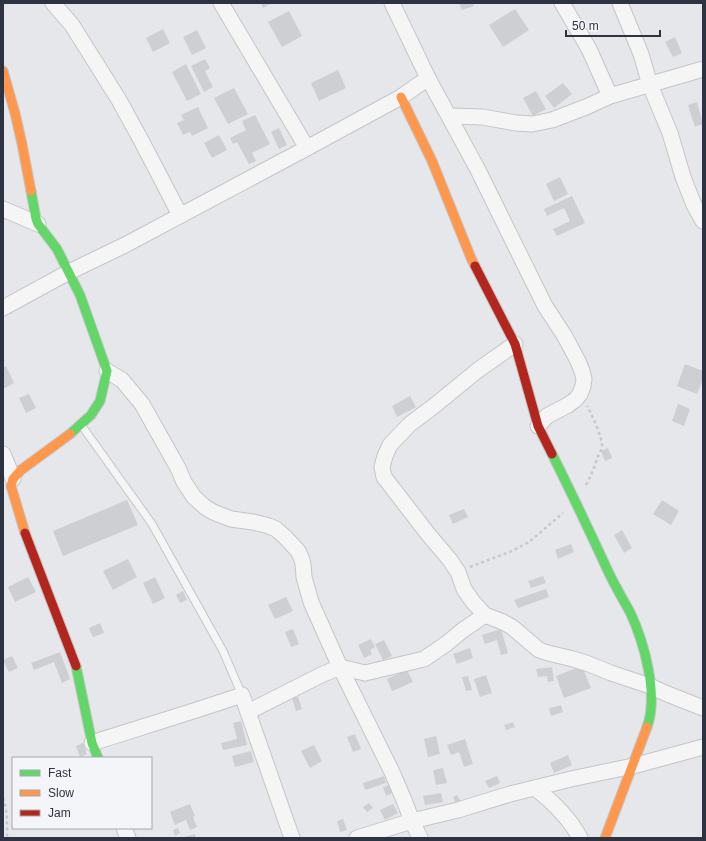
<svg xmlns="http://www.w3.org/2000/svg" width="706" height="841" font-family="Helvetica,sans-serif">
	<rect width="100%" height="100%" fill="#e5e7ea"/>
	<g fill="#cecfd2">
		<path d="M261,3h11l-9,5z"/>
		<path d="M459,3h13l2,3 -12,4z"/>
		<path d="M515,9l14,21 -26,17 -14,-22z"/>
		<path d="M289,11l13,25 -20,11 -14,-25z"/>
		<path d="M163,29l7,14 -17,9 -7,-14z"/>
		<path d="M197,30l9,18 -14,7 -9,-18z"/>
		<path d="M675,37l7,16 -9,4 -8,-15z"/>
		<path d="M205,59l5,9 -5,3 8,16 -9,5 -13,-26z"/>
		<path d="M186,64l15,30 -14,7 -15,-29z"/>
		<path d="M338,70l8,18 -27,13 -8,-18z"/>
		<path d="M563,83l9,11 -18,14 -9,-12z"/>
		<path d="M234,88l14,26 -20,10 -14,-26z"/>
		<path d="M536,91l10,18 -13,7 -10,-18z"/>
		<path d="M697,102l6,22 -8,3 -7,-22z"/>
		<path d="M198,107l10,21 -16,8 -2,-4 -7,3 -6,-12 7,-3 -3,-5z"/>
		<path d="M255,115l15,29 -18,9 4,8 -7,3 -12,-22 -4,2 -3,-6 16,-8 -4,-9z"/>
		<path d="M279,128l8,17 -8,4 -8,-17z"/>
		<path d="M219,135l8,15 -15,8 -8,-15z"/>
		<path d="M560,177l8,17 -14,7 -8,-17z"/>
		<path d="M572,196l13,27 -28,13 -4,-7 17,-8 -6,-13 -17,8 -3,-7z"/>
		<path d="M685,364l18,7v8l-6,15 -20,-8z"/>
		<path d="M6,366l8,17 -11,6v-21z"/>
		<path d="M29,394l7,14 -10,5 -7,-15z"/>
		<path d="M410,396l6,11 -19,10 -5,-11z"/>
		<path d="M678,404l12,5 -6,17 -12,-5z"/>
		<path d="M608,448l4,10 -7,3 -4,-10z"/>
		<path d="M127,500l11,25 -75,31 -10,-25z"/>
		<path d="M662,500l17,11 -8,14 -18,-11z"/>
		<path d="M464,509l4,8 -15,7 -4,-9z"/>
		<path d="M622,530l10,18 -8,5 -10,-18z"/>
		<path d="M571,544l3,8 -16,7 -3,-9z"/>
		<path d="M128,559l9,18 -24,13 -10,-19z"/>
		<path d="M543,576l3,7 -15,5 -3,-7z"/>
		<path d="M28,577l8,15 -21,10 -7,-15z"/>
		<path d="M155,577l10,21 -12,6 -10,-21z"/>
		<path d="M546,589l3,8 -31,11 -4,-8z"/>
		<path d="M183,591l4,9 -7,3 -4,-8z"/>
		<path d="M286,597l7,14 -18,8 -7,-14z"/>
		<path d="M100,623l4,10 -11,4 -4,-9z"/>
		<path d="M293,629l6,15 -8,3 -6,-15z"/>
		<path d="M501,629l7,24 -7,2 -4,-15 -12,4 -3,-9z"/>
		<path d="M371,639l4,8 -5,3 2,4 -8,4 -6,-13z"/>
		<path d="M384,640l8,16 -9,4 -8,-16z"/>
		<path d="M470,648l3,10 -16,6 -4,-10z"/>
		<path d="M60,652l10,27 -8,4 -8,-21 -20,8 -3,-7z"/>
		<path d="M12,656l6,12 -9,4 -6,-12z"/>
		<path d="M582,666l9,22 -27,10 -8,-22z"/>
		<path d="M552,667l2,14 -6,1 -1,-6 -9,1 -2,-8z"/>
		<path d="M407,670l6,12 -21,9 -5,-12z"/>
		<path d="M486,675l6,18 -12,4 -6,-18z"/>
		<path d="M468,676l4,14 -6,1 -4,-14z"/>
		<path d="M298,697l4,12 -6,2 -4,-13z"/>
		<path d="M561,705l2,7 -12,4 -2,-8z"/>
		<path d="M241,721l6,24 -24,5 -2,-7 16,-4 -4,-16z"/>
		<path d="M513,722l2,5 -9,3 -2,-5z"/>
		<path d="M355,734l6,15 -8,3 -6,-15z"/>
		<path d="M436,736l4,18 -12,3 -4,-18z"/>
		<path d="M465,739l8,25 -9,3 -5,-15 -8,3 -4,-10z"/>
		<path d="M83,743l4,11 -7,3 -4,-11z"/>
		<path d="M314,745l8,16 -12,7 -9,-17z"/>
		<path d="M251,751l3,11 -19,5 -3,-11z"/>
		<path d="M568,755l4,10 -18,8 -4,-10z"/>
		<path d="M443,768l4,15 -11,2 -3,-15z"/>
		<path d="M384,776l2,7 -21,7 -2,-7z"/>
		<path d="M497,776l3,7 -11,5 -4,-7z"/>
		<path d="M389,785l3,8 -6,3 -3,-9z"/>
		<path d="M441,793l2,9 -18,3 -2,-9z"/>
		<path d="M457,795l4,7 -5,2 -3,-7z"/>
		<path d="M369,803l4,5 -6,4 -4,-5z"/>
		<path d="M190,804l5,12 -2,1 4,10 -7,3 -4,-10 -11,5 -5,-13z"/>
		<path d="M393,804l5,9 -13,7 -5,-10z"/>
		<path d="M343,819l4,11 -7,2 -3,-11z"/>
		<path d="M178,828l2,5 -5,3 -2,-6z"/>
		<path d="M195,834l1,4h-15z"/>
	</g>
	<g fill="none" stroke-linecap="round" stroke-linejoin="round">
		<defs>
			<path id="lane" d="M82,426l70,98 71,127 19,44"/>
			<g id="street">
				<path d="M53,3l19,22 47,75 23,42 38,73"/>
				<path d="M221,3l86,145"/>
				<path d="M392,3l36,75 50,92 67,136 19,29 14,26 4,10 2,8 -1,7 -3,8 -5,6 -7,5 -21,11 -9,10"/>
				<path d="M562,3l27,46 21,47"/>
				<path d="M620,3l21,51 9,31 20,48 13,44 11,28 9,16"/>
				<path d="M450,116l32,1 34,6 16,1 20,-4 34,-13 24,-11 93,-27"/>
				<path d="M3,209l35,15"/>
				<path d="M3,308l66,-36 56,-27 182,-97 94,-51 27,-19"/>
				<path d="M515,344l-37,26 -44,36 -24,18 -20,21 -5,11 -3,11 2,10 44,57 22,26 8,12 6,17 9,13 12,13 18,7 9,5 27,23 9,3 25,6 16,5 22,9 39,13 15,7 38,15"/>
				<path d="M107,371l15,9 20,24 36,64 6,14 10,15 11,10 8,5 18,7 22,3 16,4 7,3 9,8 13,14 3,6 2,7 1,13 7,25 29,65 51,103 13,30 8,21 8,17"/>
				<path d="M3,454l7,17 3,8"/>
				<path d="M248,712l73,-37 19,-8 25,6 59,-14 22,-15 17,-14 22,-15"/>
				<path d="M92,743c50,-16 100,-31 150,-48l50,143"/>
				<path d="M535,788c18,14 34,29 45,50"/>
				<path d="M124,828l4,10"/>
				<path d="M357,838l55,-17 46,-11 52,-16 61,-15 62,-13 70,-19"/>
			</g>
			<g id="fast">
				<path d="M31,191l5,28 2,5 19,25 23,46 27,76 -7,30 -9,14 -21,19"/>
				<path d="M552,454c19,38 37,76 55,115 7,15 15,29 23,43 14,30 29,83 17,115"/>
				<path d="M76,666l16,77 6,15"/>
			</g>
			<g id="slow">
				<path d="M3,71l12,42 7,31 9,47"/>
				<path d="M401,97l31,64 39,97 4,8"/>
				<path d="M25,533l-14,-47 2,-7 8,-9 49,-36"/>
				<path d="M605,838l42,-111"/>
			</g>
			<g id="jam">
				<path d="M475,266l40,78 23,82 14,28"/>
				<path d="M25,533l51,133"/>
			</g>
		</defs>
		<use href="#lane" stroke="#c4c5c8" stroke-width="9"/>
		<use href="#street" stroke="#c4c5c8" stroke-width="17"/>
		<use href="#fast" stroke="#c4c5c8" stroke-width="11"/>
		<use href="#slow" stroke="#c4c5c8" stroke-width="11"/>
		<use href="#jam" stroke="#c4c5c8" stroke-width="11"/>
		<g stroke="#c6c8cc" stroke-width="2.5" stroke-dasharray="3 3" stroke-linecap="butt">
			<path d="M586,485c5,-9 8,-17 11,-26 1,-4 4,-7 5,-12 1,-8 -10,-33 -15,-41"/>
			<path d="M470,567l42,-16 17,-9 34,-29"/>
			<path d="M3,798c5,13 4,26 4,40"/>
		</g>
		<use href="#lane" stroke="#f5f5f6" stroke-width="7"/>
		<use href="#street" stroke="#f5f5f6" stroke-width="15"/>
		<use href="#fast" stroke="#63d668" stroke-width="9"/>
		<use href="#slow" stroke="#ff974d" stroke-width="9"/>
		<use href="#jam" stroke="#b3261e" stroke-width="9"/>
	</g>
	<rect width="706" height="841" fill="none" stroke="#2e3342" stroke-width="8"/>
	<rect x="12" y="757" width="140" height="72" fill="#f4f5f8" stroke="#a5a7af"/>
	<rect x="20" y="770" width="20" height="6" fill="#63d668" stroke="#a5a7af"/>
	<text x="48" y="777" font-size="12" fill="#2e3342">Fast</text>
	<rect x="20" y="790" width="20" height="6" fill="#ff974d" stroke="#a5a7af"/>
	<text x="48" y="797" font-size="12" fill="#2e3342">Slow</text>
	<rect x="20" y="810" width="20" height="6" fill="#b3261e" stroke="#a5a7af"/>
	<text x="48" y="817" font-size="12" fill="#2e3342">Jam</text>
	<path d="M566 30v6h94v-6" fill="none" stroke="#2e3342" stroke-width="2"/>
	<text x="572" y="30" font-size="12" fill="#2e3342" stroke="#f4f5f8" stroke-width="3" paint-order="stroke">50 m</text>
</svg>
